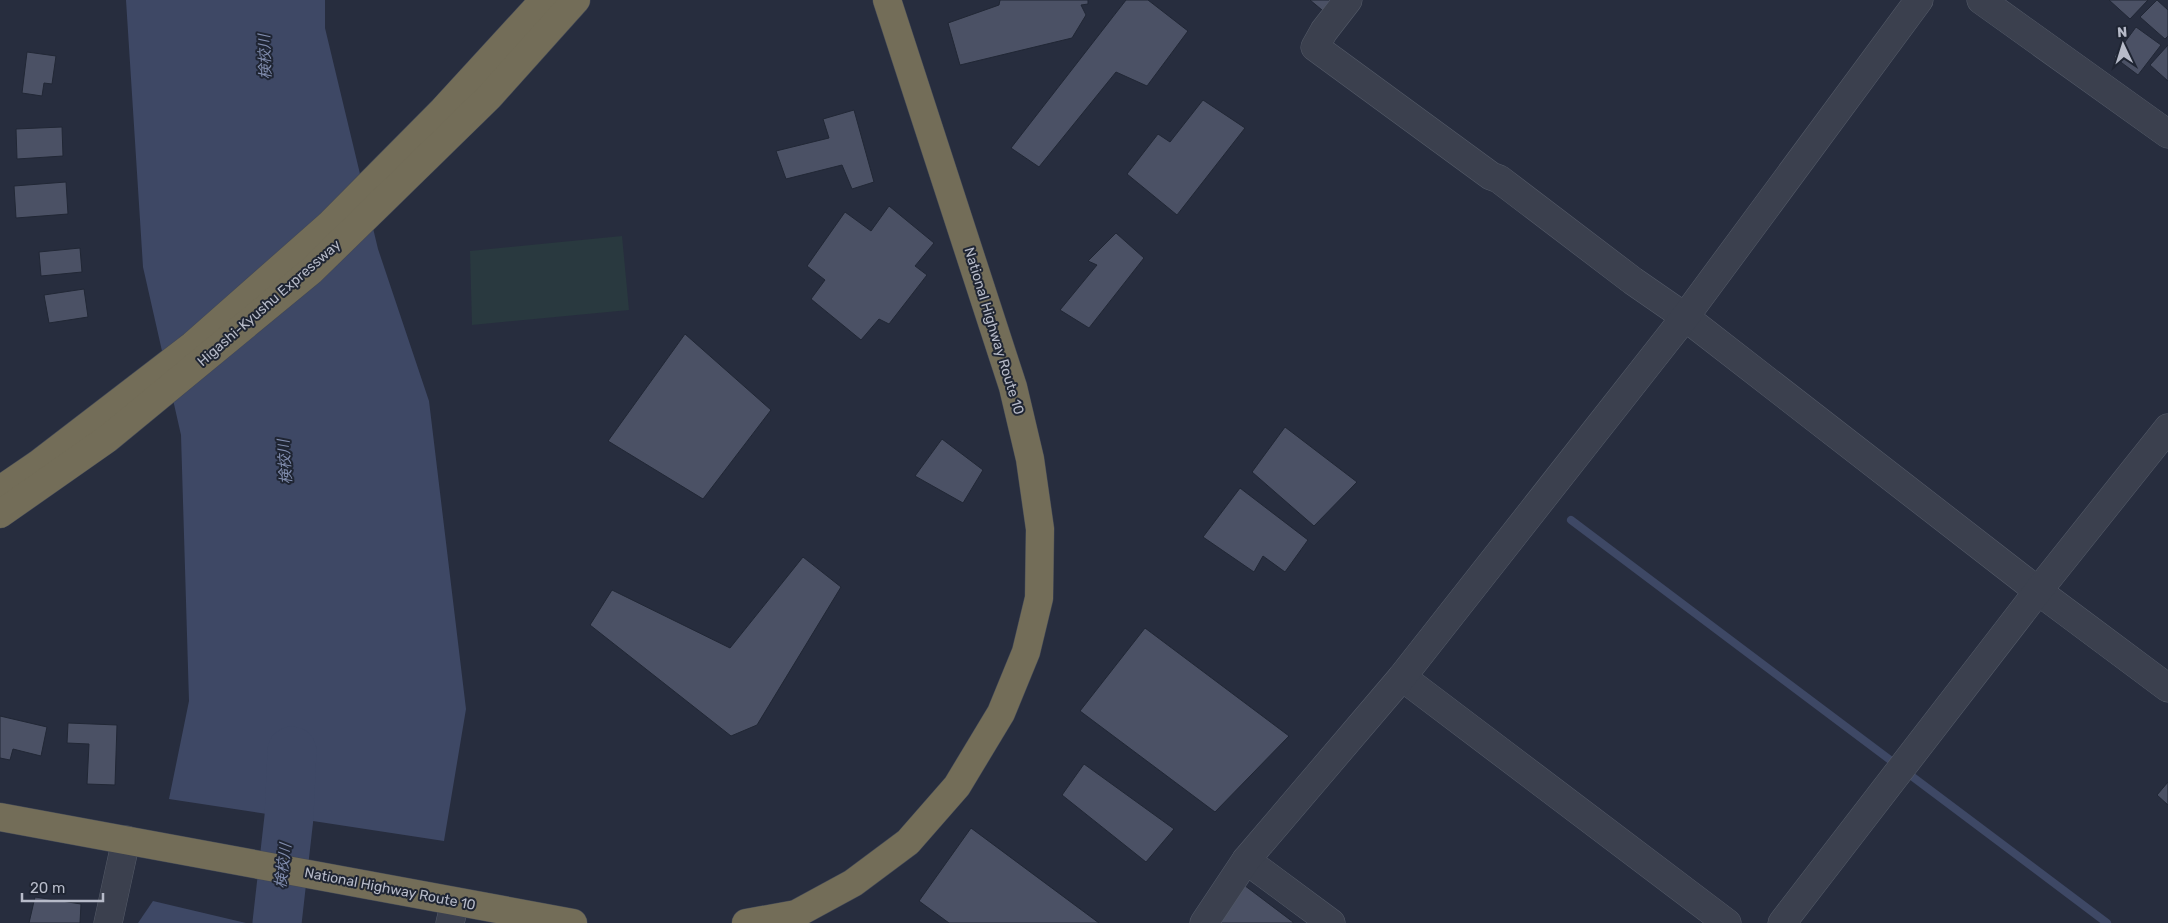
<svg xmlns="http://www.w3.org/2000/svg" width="2168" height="923" font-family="Rubik,'Noto Sans JP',sans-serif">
	<rect width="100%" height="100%" fill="#272d3e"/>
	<path fill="#29393f" d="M622,236l7,74 -157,15 -2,-74z"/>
	<g fill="#3e4865">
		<path d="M126,0h199v28l53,221 51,152 37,308 -22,132 -275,-42 20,-98 -8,-266 -38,-168z"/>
		<path d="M153,901l93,22h-108z"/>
	</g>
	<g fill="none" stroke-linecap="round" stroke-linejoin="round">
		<path stroke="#3e4865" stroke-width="8" d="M1571,520l536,403"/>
		<path stroke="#3e4865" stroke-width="49" d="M277,923l12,-106 3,-66"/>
	</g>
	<g fill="#4b5165" stroke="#212735">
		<path d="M1000,0h88v4l-7,1 5,10 -14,23 -112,27 -12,-42 51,-18z"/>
		<path d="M1126,0h22l40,31 -41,55 -31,-14 -77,95 -28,-19z"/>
		<path d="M1310,0h30l-12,15z"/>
		<path d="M2109,0h39l-18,19z"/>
		<path d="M2157,0l11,10v26l-3,3 -25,-22z"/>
		<path d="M2136,27l25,18 -23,30 -24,-18z"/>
		<path d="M2168,45v36l-18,-16z"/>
		<path d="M27,52l29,4 -4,28 -8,-1 -2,13 -20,-3z"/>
		<path d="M1203,100l42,28 -68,87 -50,-41 31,-40 12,8z"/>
		<path d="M854,110l20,72 -22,7 -10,-24 -56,14 -10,-28 53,-13 -6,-19z"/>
		<path d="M62,127l1,29 -46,3 -1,-30z"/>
		<path d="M66,182l2,32 -52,4 -2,-32z"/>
		<path d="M889,206l45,37 -19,23 12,9 -38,49 -10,-5 -18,21 -50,-41 14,-19 -18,-14 38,-54 26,19z"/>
		<path d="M1116,233l28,25 -55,70 -29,-18 37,-45 -9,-4z"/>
		<path d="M80,248l2,24 -41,4 -2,-24z"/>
		<path d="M84,289l4,28 -39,6 -5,-28z"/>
		<path d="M685,334l86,76 -68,89 -95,-58z"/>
		<path d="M1285,427l72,55 -43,44 -62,-54z"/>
		<path d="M942,439l41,31 -20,33 -48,-27z"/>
		<path d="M1240,488l68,52 -23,32 -22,-16 -9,16 -51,-35z"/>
		<path d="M803,557l38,30 -84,138 -26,11 -141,-111 22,-35 118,58z"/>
		<path d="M1145,628l144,108 -74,76 -135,-101z"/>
		<path d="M0,716l47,11 -6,29 -28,-7 -3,11 -10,-2z"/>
		<path d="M68,723l49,2 -2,60 -28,-1 2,-40 -22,-1z"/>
		<path d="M1084,764l90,65 -28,33 -84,-67z"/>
		<path d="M2168,782v23l-11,-10z"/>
		<path d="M971,828l128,95h-150l-30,-22z"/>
		<path d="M1240,882l53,40v1h-73z"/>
		<path d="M35,897l46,7 -1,19h-51z"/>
	</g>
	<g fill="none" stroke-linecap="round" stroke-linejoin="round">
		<defs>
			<g id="minor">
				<path d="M1348,0l-24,31 -9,16 176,129 8,3 134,102 52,36 353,274 130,97"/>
				<path d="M1981,0l187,134"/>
				<path d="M1402,677l325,246"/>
				<path d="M1246,860l85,63"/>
				<path d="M108,923l18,-83"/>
				<path d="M450,923l5,-21"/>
				<path d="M1204,923l42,-63 156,-183 283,-360 234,-317"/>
				<path d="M1782,923l256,-332 130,-163"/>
			</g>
			<g id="highway">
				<path d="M0,490l38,-26 155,-119 136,-120 114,-115 101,-110"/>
				<path d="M0,514l107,-75 204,-168 178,-174 87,-97"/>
				<path d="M0,817l573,106"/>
				<path d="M746,923l50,-9 57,-31 55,-41 49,-56 44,-73 25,-61 13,-54 1,-69 -10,-70 -17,-72 -126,-387"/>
			</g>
		</defs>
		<use href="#minor" stroke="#555b69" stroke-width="29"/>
		<use href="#highway" stroke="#424856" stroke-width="29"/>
		<use href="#minor" stroke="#3b404e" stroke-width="28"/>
		<use href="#highway" stroke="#736d58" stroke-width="28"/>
	</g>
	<g text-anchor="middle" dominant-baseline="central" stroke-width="4" stroke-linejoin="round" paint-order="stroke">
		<g font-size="14" fill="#b7bbc9" stroke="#1f2533">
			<text transform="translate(269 303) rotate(-41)">Higashi-Kyushu Expressway</text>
			<text transform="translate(994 331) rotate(73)">National Highway Route 10</text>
			<text transform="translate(390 889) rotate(11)">National Highway Route 10</text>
		</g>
		<g font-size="15" font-style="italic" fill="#818dae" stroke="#1f2533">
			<text transform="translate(265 57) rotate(-92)">検校川</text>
			<text transform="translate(285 462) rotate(-94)">検校川</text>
			<text transform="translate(283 866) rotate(-83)">検校川</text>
		</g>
	</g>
	<g transform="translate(2123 45) rotate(356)" stroke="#1f2533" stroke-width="4" paint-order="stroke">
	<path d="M0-4L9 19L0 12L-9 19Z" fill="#b7bbc9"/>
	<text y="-8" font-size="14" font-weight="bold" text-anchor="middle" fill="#b7bbc9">N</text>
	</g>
	<path d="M22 893v8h81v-8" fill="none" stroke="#b7bbc9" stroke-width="2.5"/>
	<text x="30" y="893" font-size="15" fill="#b7bbc9" stroke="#1f2533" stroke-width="4" paint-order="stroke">20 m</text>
</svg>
